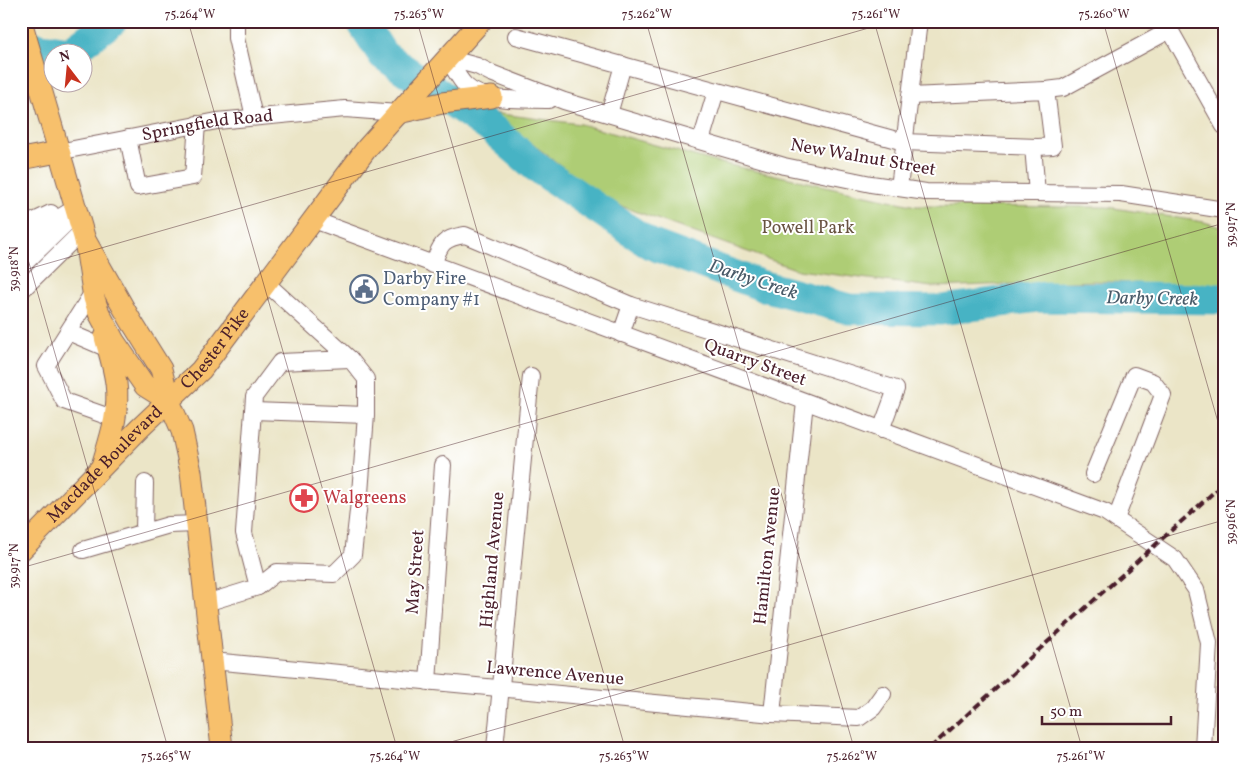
<svg xmlns="http://www.w3.org/2000/svg" width="1245" height="769" font-family="Vollkorn,serif">
	<rect width="100%" height="100%" fill="#fff"/>
	<filter id="ink" filterUnits="userSpaceOnUse"><feTurbulence type="fractalNoise" baseFrequency=".02" numOctaves="2"/><feDisplacementMap in="SourceGraphic" scale="10" xChannelSelector="R" yChannelSelector="G"/><feConvolveMatrix kernelMatrix="1 2 1 2 8 2 1 2 1" color-interpolation-filters="sRGB"/></filter>
	<filter id="wash" filterUnits="userSpaceOnUse"><feTurbulence type="fractalNoise" baseFrequency=".0096" numOctaves="4" result="noise"/><feDisplacementMap in="SourceGraphic" scale="20" xChannelSelector="R" yChannelSelector="G"/><feGaussianBlur stdDeviation="1.12" result="paint"/><feColorMatrix in="noise" values="0 0 0 0 0 0 0 0 0 0 0 0 0 0 0 0 0 1.4 0 .05"/><feComposite in="paint" operator="in"/></filter>
	<g filter="url(#wash)">
		<rect width="100%" height="100%" fill="#ebe5c7"/>
		<path fill="#aecd75" stroke="#7c7650" d="M492,113l88,11 136,38 200,44 191,1 97,15 20,6v60l-129,-7 -163,6 -134,-17 -191,-69z"/>
		<g fill="none" stroke-linecap="round" stroke-linejoin="round">
			<g stroke="#47b3c4" stroke-width="31">
				<path d="M361,21l22,34 110,75 43,37 114,77 110,41 89,24 92,1 98,-13 185,2"/>
				<path d="M21,45l49,7 42,-31"/>
			</g>
		</g>
	</g>
	<g filter="url(#ink)">
		<g fill="none" stroke-linecap="round" stroke-linejoin="round">
			<defs>
				<g id="minor">
					<path d="M236,21v17l18,79"/>
					<path d="M1165,21l59,105"/>
					<path d="M516,36l388,106 134,5 15,-1 -7,-56 -136,6"/>
					<path d="M447,58l30,8 14,7 73,28 220,65 87,18 55,8 195,2 103,16"/>
					<path d="M447,58c6,8 11,20 18,27 18,18 60,14 84,15"/>
					<path d="M1046,90l17,-2 107,-58"/>
					<path d="M609,114l14,-49"/>
					<path d="M128,138l10,49 55,-10 4,-53"/>
					<path d="M701,141l15,-50"/>
					<path d="M1033,147l4,46"/>
					<path id="s1" d="M58,152l159,-31 128,-12 53,4"/>
					<path d="M899,188l20,-167"/>
					<path d="M21,213l2,8 9,1 19,-9"/>
					<path d="M314,220l791,292 70,47 21,31 13,53 -6,105"/>
					<path d="M21,246l22,-19 29,-17"/>
					<path d="M433,265c7,-21 10,-27 32,-30l166,70 265,84 -15,41"/>
					<path d="M21,267l56,-54"/>
					<path d="M21,291l61,-60"/>
					<path d="M93,292l-47,74 18,35 51,18"/>
					<path d="M68,332l40,17"/>
					<path d="M621,334l10,-29"/>
					<path d="M253,411l113,4"/>
					<path d="M1093,474l41,-99 19,7 10,13 -47,124"/>
					<path d="M144,532l1,-49"/>
					<path d="M83,550l86,-25 28,-1"/>
					<path d="M258,587l19,-15 57,2 19,-19 7,-62 6,-78v-36l-16,-20"/>
					<path d="M206,603l52,-16 -14,-54 10,-136 26,-35 70,-3 -84,-76"/>
					<path d="M212,661l560,53 87,4 14,-10 10,-14"/>
					<path d="M428,682l15,-217"/>
					<path d="M772,714l33,-312"/>
					<path d="M495,748l36,-372"/>
				</g>
				<g id="major">
					<path d="M21,21l64,219 9,58 5,15 15,28 31,45 24,15"/>
					<path d="M398,113l44,-10 50,-6"/>
					<path d="M21,159l37,-7"/>
					<path d="M85,240l46,81 30,48 8,32 13,30 9,41 31,276"/>
					<path d="M102,466c8,-27 18,-54 14,-83 -2,-16 -7,-31 -11,-46"/>
					<path id="s2" d="M21,550l119,-122 61,-58 166,-222 114,-127"/>
				</g>
			</defs>
			<use href="#minor" stroke="#826462" stroke-width="18"/>
			<use href="#major" stroke="#826462" stroke-width="23"/>
			<use href="#minor" stroke="#fff" stroke-width="16"/>
			<use href="#major" stroke="#f7c06c" stroke-width="21"/>
			<path stroke="#4a1f2b" stroke-width="4" stroke-dasharray="8 4" stroke-linecap="butt" d="M930,748l294,-265"/>
		</g>
	</g>
	<path fill="none" stroke="#4a1f2b" stroke-width="1" stroke-opacity="0.45" d="M188,21l209,727M417,21l208,727M646,21l208,727M874,21l208,727M1103,21l121,422M21,235l147,513M21,271l872,-250M21,568l1203,-345M430,748l794,-228"/>
	<defs>
		<symbol id="civic-ring" viewBox="-11 -11 22 22"><circle r="9.5" fill="#fff" stroke="#5c6f8a" stroke-width="1.5"/><path d="M-.6-6.5H3V-4.5H.6V-3L4-1V1h2V6H-6V1h2V-1L-.6-3ZM-1.2 2.5V6h2.4V2.5Z" fill="#5c6f8a"/></symbol>
		<symbol id="pharmacy-ring" viewBox="-11 -11 22 22"><circle r="9.5" fill="#fff" stroke="#e0444e" stroke-width="1.5"/><path d="M-2-6h4v4h4v4h-4v4h-4v-4h-4v-4h4Z" fill="#e0444e"/></symbol>
	</defs>
	<g fill-rule="evenodd">
		<use href="#civic-ring" x="348" y="273" width="32" height="32"/>
		<use href="#pharmacy-ring" x="288" y="482" width="32" height="32"/>
	</g>
	<g text-anchor="middle" dominant-baseline="central" stroke-width="4" stroke-linejoin="round" paint-order="stroke">
		<g font-size="18" fill="#4a1f2b" stroke="#fff">
			<text stroke="none"><textPath href="#s1" startOffset="152">Springfield Road</textPath></text>
			<text transform="translate(863 158) rotate(10)">New Walnut Street</text>
			<text stroke="none"><textPath href="#s2" startOffset="280">Chester Pike</textPath></text>
			<text transform="translate(755 363) rotate(20)">Quarry Street</text>
			<text stroke="none"><textPath href="#s2" startOffset="120">Macdade Boulevard</textPath></text>
			<text transform="translate(768 556) rotate(-84)">Hamilton Avenue</text>
			<text transform="translate(493 560) rotate(-85)">Highland Avenue</text>
			<text transform="translate(416 572) rotate(-86)">May Street</text>
			<text transform="translate(555 674) rotate(5)">Lawrence Avenue</text>
		</g>
		<g font-size="18" fill="#685341" stroke="#fff">
			<text x="808" y="228">Powell Park</text>
		</g>
		<g font-size="18" fill="#4e5e75" stroke="#fff" text-anchor="start">
			<text x="383" y="279">Darby Fire<tspan x="383" dy="21">Company #1</tspan></text>
		</g>
		<g font-size="18" fill="#be3a42" stroke="#fff" text-anchor="start">
			<text x="323" y="498">Walgreens</text>
		</g>
		<g font-size="19" font-style="italic" fill="#495a68" stroke="#fff">
			<text transform="translate(753 280) rotate(18)">Darby Creek</text>
			<text transform="translate(1152 299) rotate(1)">Darby Creek</text>
		</g>
	</g>
	<rect width="1245" height="769" fill="none" stroke="#fff" stroke-width="55"/>
	<g transform="translate(68 68) rotate(344)"><circle r="24" fill="#ffffff" stroke="#b7a5aa"/>
	<path d="M0-4L9 19L0 12L-9 19Z" fill="#c8321e"/>
	<text y="-8" font-size="14" font-weight="bold" text-anchor="middle" fill="#4a1f2b">N</text>
	</g>
	<path d="M1042 716v8h129v-8" fill="none" stroke="#4a1f2b" stroke-width="2.5"/>
	<text x="1050" y="716" font-size="15" fill="#4a1f2b" stroke="#ffffff" stroke-width="4" paint-order="stroke">50 m</text>
	<rect x="28" y="28" width="1190" height="714" fill="none" stroke="#4a1f2b" stroke-width="2"/>
	<g font-size="12" text-anchor="middle" fill="#4a1f2b">
		<text x="190" y="18">75.264°W</text>
		<text x="419" y="18">75.263°W</text>
		<text x="647" y="18">75.262°W</text>
		<text x="876" y="18">75.261°W</text>
		<text x="1104" y="18">75.260°W</text>
		<text transform="translate(1231 225) rotate(-90)" y="4">39.917°N</text>
		<text transform="translate(14 269) rotate(-90)" y="4">39.918°N</text>
		<text transform="translate(1231 522) rotate(-90)" y="4">39.916°N</text>
		<text transform="translate(14 566) rotate(-90)" y="4">39.917°N</text>
		<text x="166" y="760">75.265°W</text>
		<text x="395" y="760">75.264°W</text>
		<text x="624" y="760">75.263°W</text>
		<text x="852" y="760">75.262°W</text>
		<text x="1081" y="760">75.261°W</text>
	</g>
</svg>
